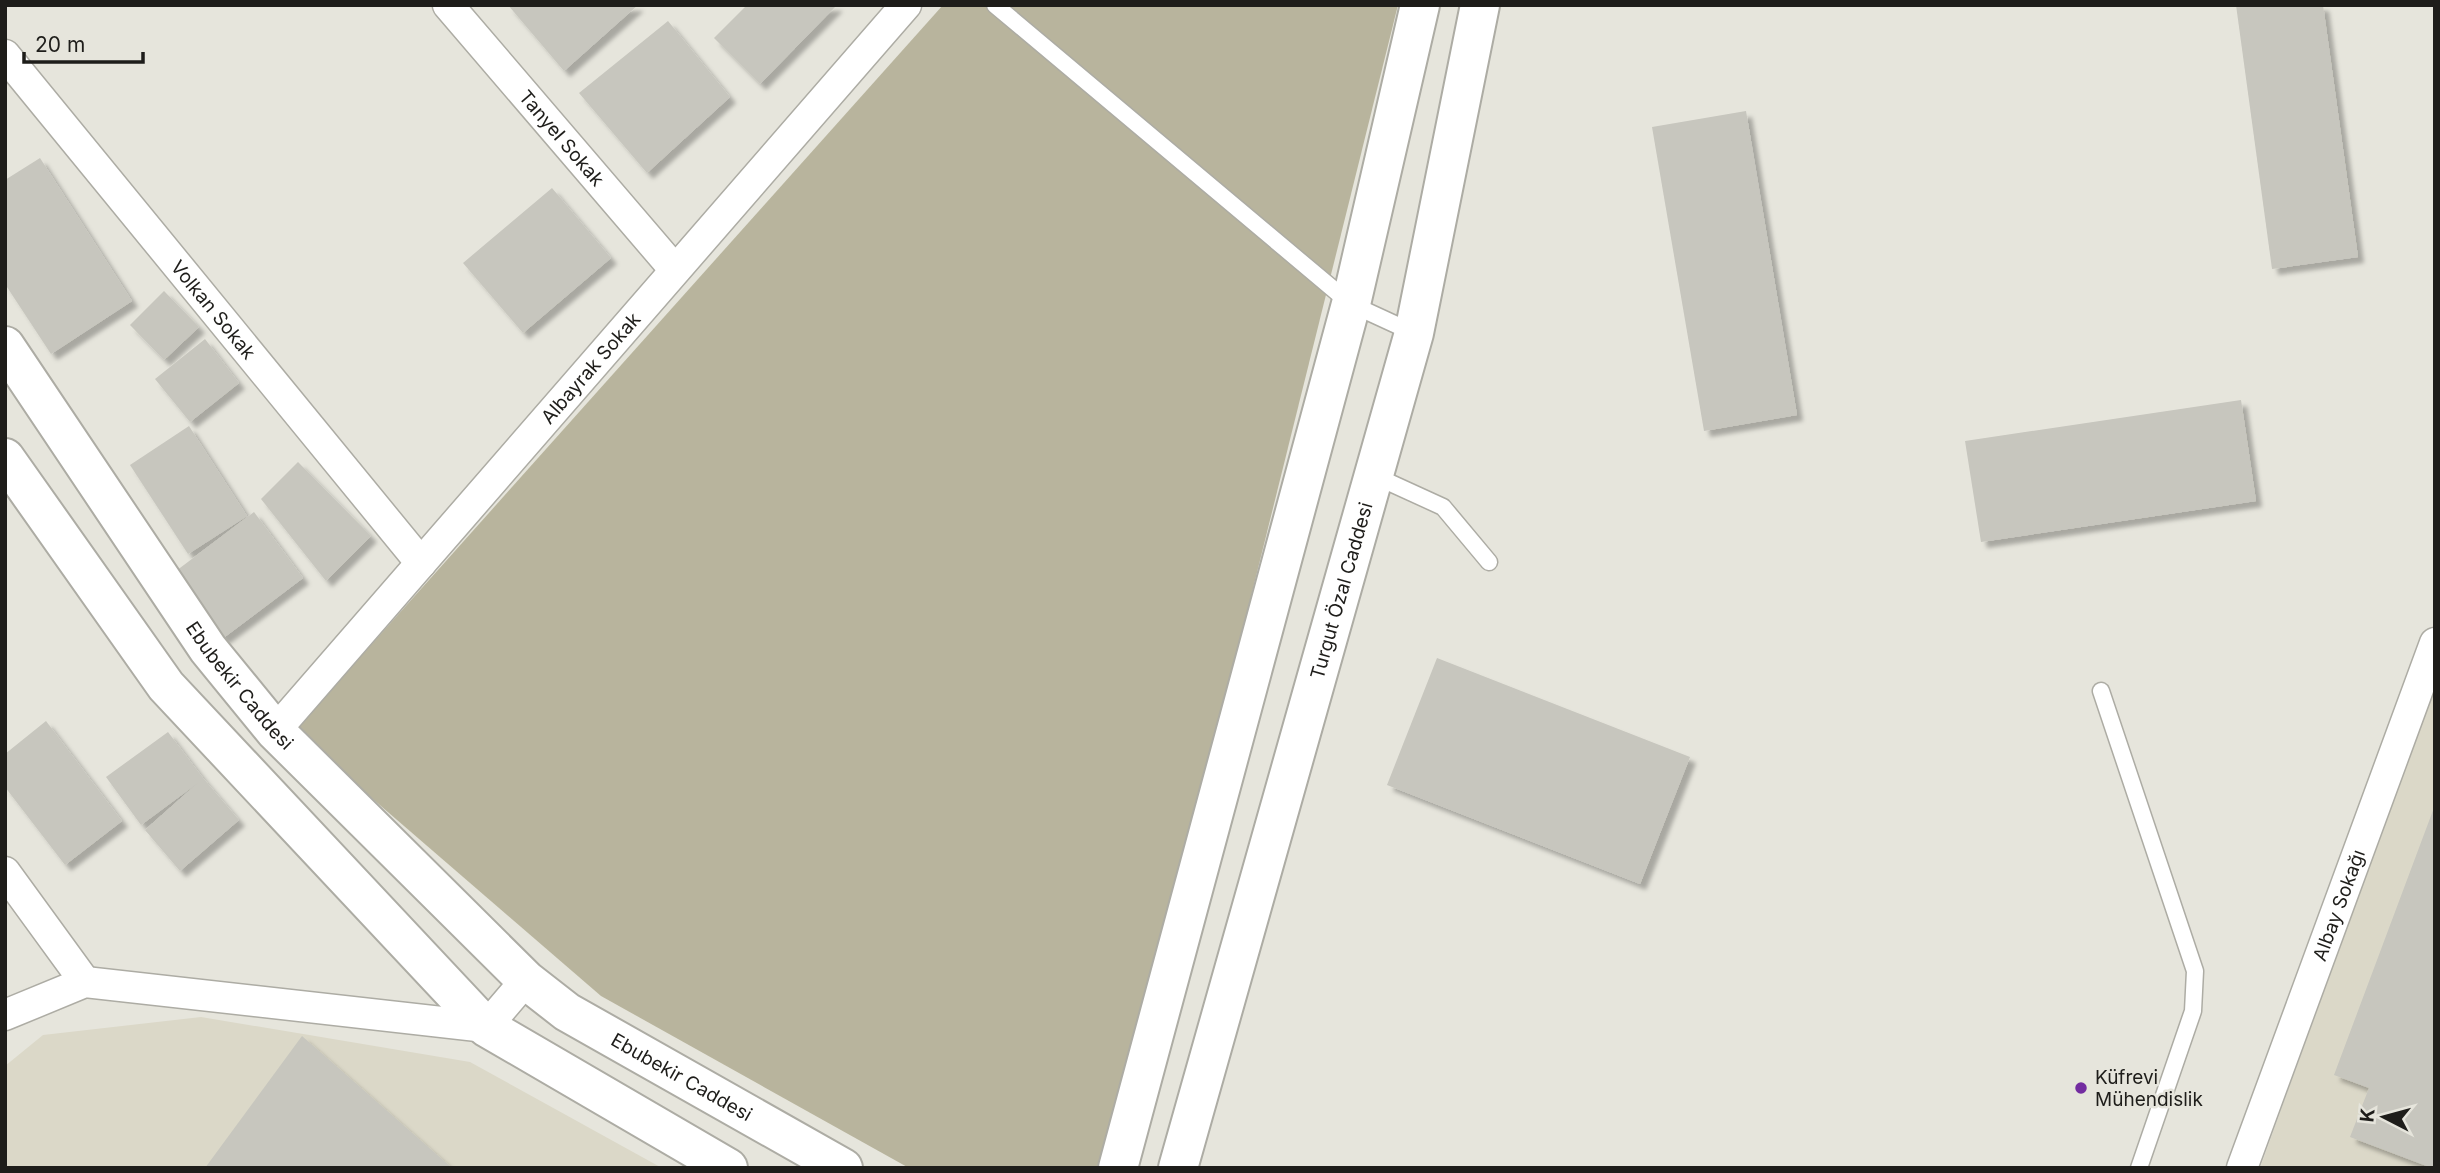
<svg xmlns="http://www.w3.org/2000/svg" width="2440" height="1173" font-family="Inter,sans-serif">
	<defs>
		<filter id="shadow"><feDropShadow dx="6" dy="6" stdDeviation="2" flood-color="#0004"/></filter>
	</defs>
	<rect width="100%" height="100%" fill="#e6e5dc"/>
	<g fill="#dbd8c8">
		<path d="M2435,684v484h-175z"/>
		<path d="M201,1017l269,45 192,106h-657v-102l38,-31z"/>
	</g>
	<path fill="#b8b49d" d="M943,5h455l-289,1163h-200l-308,-172 -307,-265z"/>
	<g fill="#c7c6be" filter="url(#shadow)">
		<path d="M508,5h130l-74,66z"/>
		<path d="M747,5h90l-77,79 -46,-46z"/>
		<path d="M2236,5h87l35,252 -86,12z"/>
		<path d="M668,21l62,76 -83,76 -68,-80z"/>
		<path d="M1746,111l51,304 -93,16 -52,-304z"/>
		<path d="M40,158l92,143 -81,53 -46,-70v-104z"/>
		<path d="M552,188l59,70 -88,75 -60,-70z"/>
		<path d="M164,291l35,36 -35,33 -34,-35z"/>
		<path d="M205,339l34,44 -49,39 -35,-43z"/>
		<path d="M2241,400l15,101 -275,41 -16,-101z"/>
		<path d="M189,426l58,90 -59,38 -58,-89z"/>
		<path d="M298,462l73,74 -45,45 -65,-82z"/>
		<path d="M254,512l49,66 -81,61 -50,-65z"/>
		<path d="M1437,658l253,99 -50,127 -253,-99z"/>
		<path d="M46,721l76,100 -57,44 -60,-78v-33z"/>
		<path d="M168,732l35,46 36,42 -59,51 -35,-41 54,-48 -58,43 -35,-48z"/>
		<path d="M2435,805v363h-3l-82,-31 19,-49 -35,-13z"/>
		<path d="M302,1036l150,132h-247z"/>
	</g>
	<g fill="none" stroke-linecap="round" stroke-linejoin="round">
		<defs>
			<g id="service">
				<path d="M995,5l356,299 63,29"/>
				<path d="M1373,475l70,32 46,55"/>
				<path d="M2101,691l94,280 -2,40 -54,157"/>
			</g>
			<g id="minor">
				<path id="s1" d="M448,5l227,265"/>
				<path id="s2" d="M5,55l416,508"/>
				<path id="s3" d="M275,731l631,-726"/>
				<path d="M5,872l80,110"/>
				<path d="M5,1015l80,-33 401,45 40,-47"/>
				<path id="s4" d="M2242,1168l193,-525"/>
			</g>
			<g id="tertiary">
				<path d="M1118,1168l233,-864 69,-299"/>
				<path id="s5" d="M1178,1168l236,-835 66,-328"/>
			</g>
			<g id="secondary">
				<path id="s6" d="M5,346l203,303 67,82 251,249 41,32 276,156"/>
				<path d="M5,458l161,228 320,341 242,141"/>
			</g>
		</defs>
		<use href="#service" stroke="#adaca4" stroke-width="19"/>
		<use href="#minor" stroke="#adaca4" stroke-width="33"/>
		<use href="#tertiary" stroke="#adaca4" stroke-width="42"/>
		<use href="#secondary" stroke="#adaca4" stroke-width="42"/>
		<use href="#service" stroke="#fff" stroke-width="16"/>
		<use href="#minor" stroke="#fff" stroke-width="30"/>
		<use href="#tertiary" stroke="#fff" stroke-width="38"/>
		<use href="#secondary" stroke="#fff" stroke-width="38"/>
	</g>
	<circle fill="#732ca0" stroke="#e6e5dc" stroke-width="2.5" cx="2081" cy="1088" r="7"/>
	<g text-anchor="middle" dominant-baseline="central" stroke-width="5" stroke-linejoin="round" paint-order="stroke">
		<g font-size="19" fill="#1e1d1a" stroke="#e6e5dc">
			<text stroke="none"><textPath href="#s1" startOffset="175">Tanyel Sokak</textPath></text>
			<text stroke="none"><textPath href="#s2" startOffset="329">Volkan Sokak</textPath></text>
			<text stroke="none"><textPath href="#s3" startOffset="481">Albayrak Sokak</textPath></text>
			<text stroke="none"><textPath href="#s5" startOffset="600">Turgut Özal Caddesi</textPath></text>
			<text stroke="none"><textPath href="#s6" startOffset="413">Ebubekir Caddesi</textPath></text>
			<text stroke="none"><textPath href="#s4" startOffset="280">Albay Sokağı</textPath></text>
			<text stroke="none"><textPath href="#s6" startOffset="1008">Ebubekir Caddesi</textPath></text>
		</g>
		<g font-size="19" fill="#1e1d1a" stroke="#e6e5dc" text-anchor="start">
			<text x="2095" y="1077">Küfrevi<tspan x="2095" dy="22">Mühendislik</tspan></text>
		</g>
	</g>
	<rect width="2440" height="1173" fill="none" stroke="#1e1d1a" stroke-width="14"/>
	<g transform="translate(2384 1117) rotate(276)" stroke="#e6e5dc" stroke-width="5" paint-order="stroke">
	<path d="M0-5L12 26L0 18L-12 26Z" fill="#1e1d1a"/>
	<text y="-10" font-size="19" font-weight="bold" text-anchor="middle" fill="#1e1d1a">K</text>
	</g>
	<path d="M24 52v10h119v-10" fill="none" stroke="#1e1d1a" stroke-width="3.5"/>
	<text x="35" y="52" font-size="21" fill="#1e1d1a" stroke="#e6e5dc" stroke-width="5" paint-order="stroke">20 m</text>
</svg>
